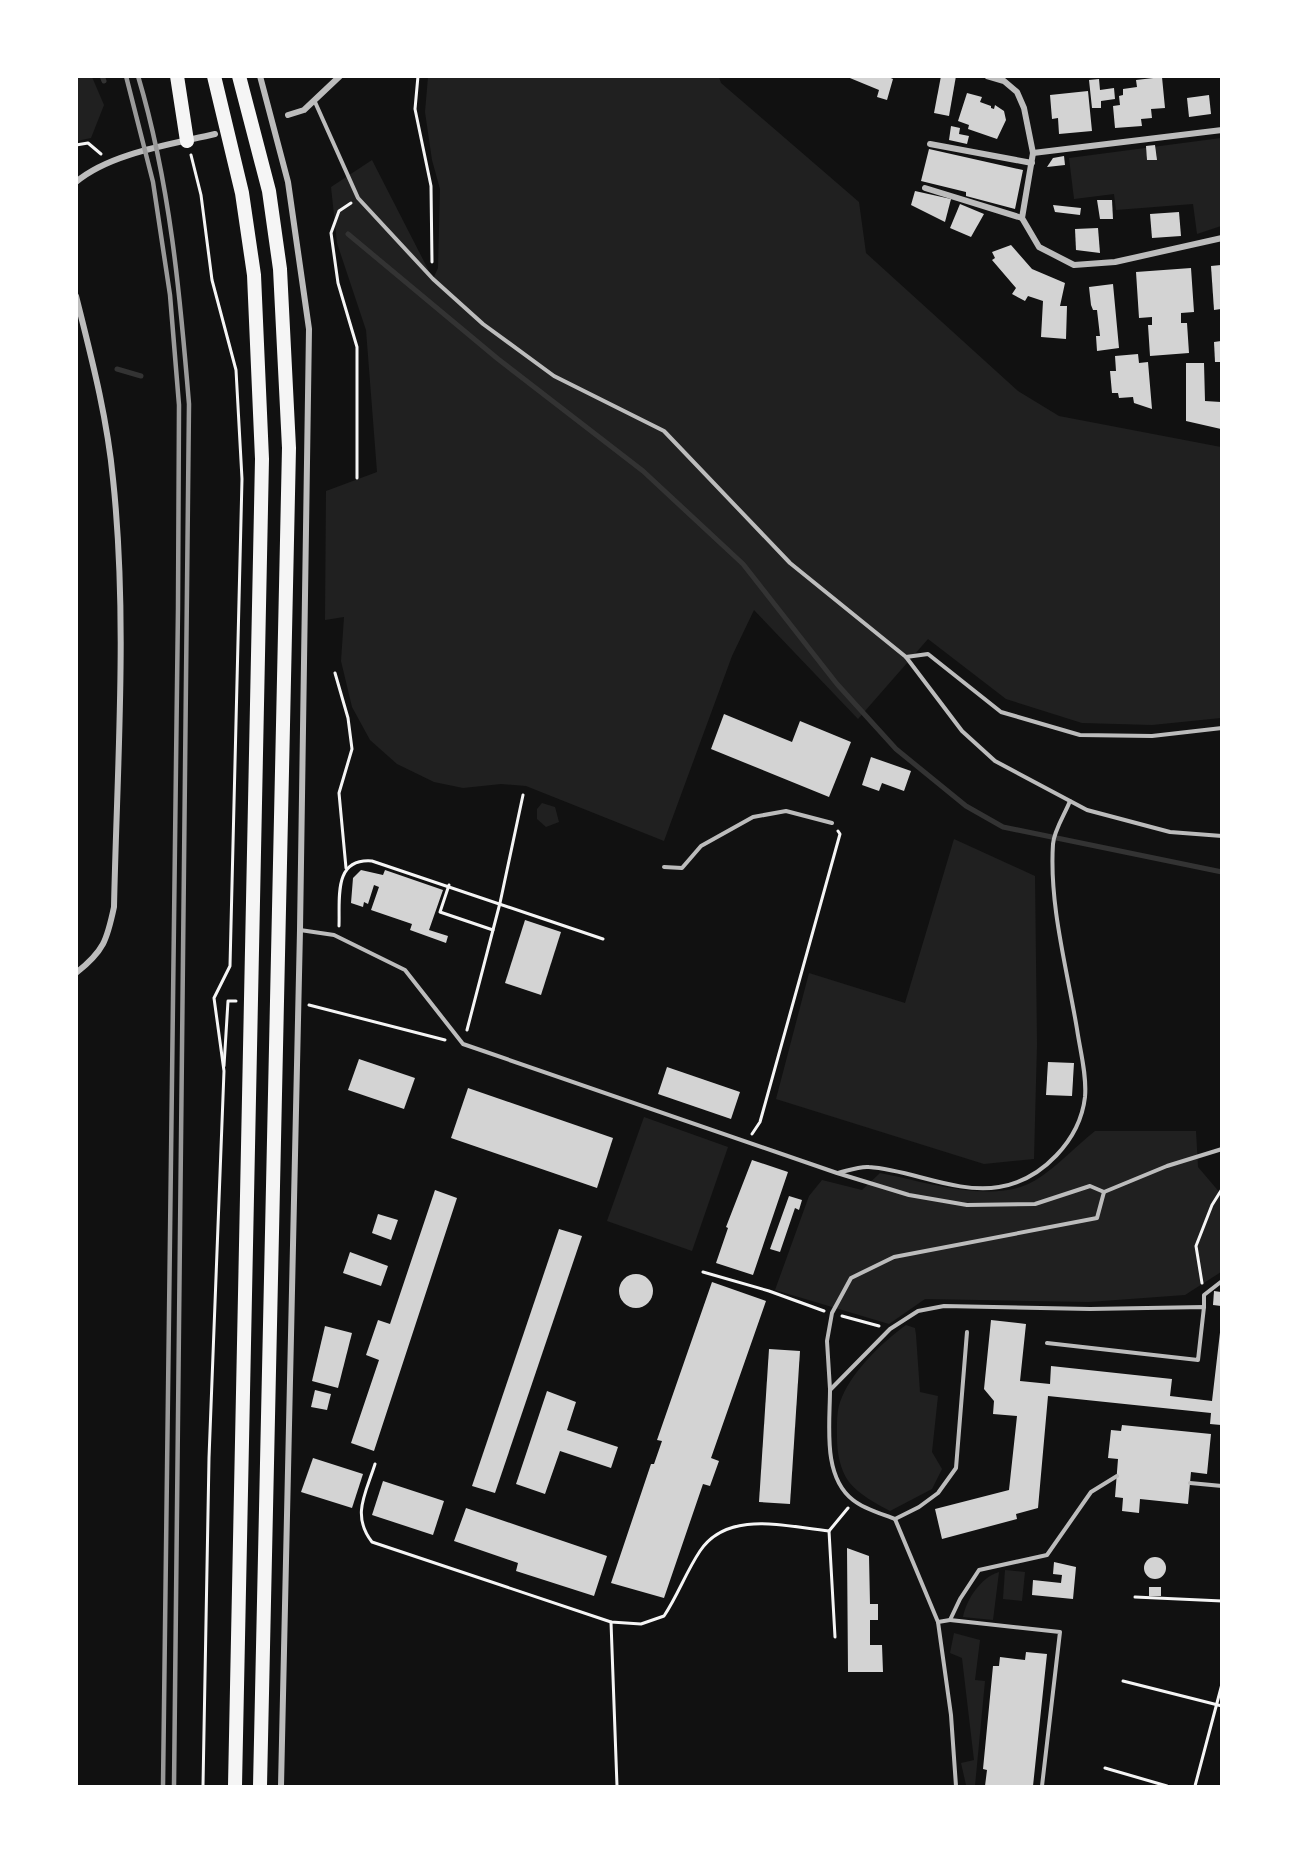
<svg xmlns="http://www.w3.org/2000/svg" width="1298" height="1863" font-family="Quicksand,sans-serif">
	<rect width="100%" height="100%" fill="#111"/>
	<g fill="#202020">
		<path d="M77,76l15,1 12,28 -13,33 -14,3z"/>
		<path d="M428,77h291l2,6 138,119 7,51 152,138 41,25 162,31v271l-69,7 -70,-2 -76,-24 -78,-60 -70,80 -104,-109 -22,46 -68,185 -138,-55 -25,-2 -38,4 -29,-6 -37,-18 -27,-24 -18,-33 -11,-46 3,-44 -19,3 1,-129 51,-19 -11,-142 -29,-87 -6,-56 41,-27 61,119 5,-11 2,-79 -8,-29 -7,-48z"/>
		<path d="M1221,138v88l-24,8 -4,-30 -77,6 -2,-16 -40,5 -5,-41z"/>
		<path d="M542,803l13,4 4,15 -13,5 -9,-8v-10z"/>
		<path d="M954,839l81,37 2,168 -3,115 -50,5 -208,-65 33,-126 96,30z"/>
		<path d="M644,1117l84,30 -36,104 -85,-30z"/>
		<path d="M1095,1131h101l2,36 23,27v78l-36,23 -96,7 -164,-3 -36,25 -114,-34 34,-94 13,-16 40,10 18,-17c42,8 105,29 146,12 22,-9 50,-39 69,-54z"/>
		<path d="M906,1325l9,3 1,7 4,57 18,4 -6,56 10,17 -10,20 -42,22c-15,-8 -30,-16 -41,-29 -9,-12 -12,-30 -12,-44 0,-13 -1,-29 5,-41 12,-28 41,-55 64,-72z"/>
		<path d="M1005,1570l20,2 -3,29 -19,-2z"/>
		<path d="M999,1572l-6,48 -30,-3c3,-17 18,-40 36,-45z"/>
		<path d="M954,1633l26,7 -5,40 10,1 -10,105 -9,-1 -5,-22 13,-3 -12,-102 -12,-5z"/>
	</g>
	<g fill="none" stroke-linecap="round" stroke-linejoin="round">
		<g stroke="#333" stroke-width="5">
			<path d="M102,76l2,5"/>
			<path d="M348,234l150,125 145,112 100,93 94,120 59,65 70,57 37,21 219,45"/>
			<path d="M117,369l24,7"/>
		</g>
	</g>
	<g fill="#d3d3d3">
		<path d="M845,76h41l7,3 -6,21 -10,-3 2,-7z"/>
		<path d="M941,76h15l-7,40 -15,-3z"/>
		<path d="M1162,77l3,31 -14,1 1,9 -11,1 1,7 -27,2 -2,-22 7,-1 -1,-9 4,-1v-6l14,-2 -1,-7z"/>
		<path d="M1099,79l1,11 14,-2 1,11 -14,2v7h-9l-3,-28z"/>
		<path d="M1088,91l4,40 -33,3 -1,-16 -6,1 -2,-24z"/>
		<path d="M967,93l15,4 -2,5 11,4v2l3,1 1,-4 9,6 2,9 -9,19 -29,-10 1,-4 -11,-4z"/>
		<path d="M1209,95l2,19 -22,3 -2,-19z"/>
		<path d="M951,126l9,2 -1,6 10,2 -2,8 -18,-4z"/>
		<path d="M1155,145l2,15h-10l-1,-14z"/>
		<path d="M929,149l94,21 -8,39 -49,-13v-4l-45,-11z"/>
		<path d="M1064,156l1,9 -18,2 6,-9z"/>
		<path d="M915,191l36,8 -6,23 -34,-17z"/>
		<path d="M1097,200h15l1,19h-13z"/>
		<path d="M960,204l24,10 -13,23 -21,-9z"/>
		<path d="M1053,205l28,3 -1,7 -25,-3z"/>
		<path d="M1179,212l2,24 -29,2 -2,-24z"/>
		<path d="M1098,228l2,25 -24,-3 -1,-21z"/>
		<path d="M1011,245l21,24 33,14 -5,23h7l-1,33 -25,-2 2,-36 -15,-5 -3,5 -13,-7 4,-6 -24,-28 3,-2 -3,-6z"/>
		<path d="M1221,265v44l-7,1 -3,-44z"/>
		<path d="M1191,268l3,44 -13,1v10h6l2,30 -39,3 -2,-31h4v-8l-13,1 -3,-46z"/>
		<path d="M1113,284l6,64 -22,3 -1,-15h4l-3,-26h-4l-2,-5 -2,-18z"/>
		<path d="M1221,341v21h-6l-1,-20z"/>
		<path d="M1138,354l1,9 9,-1 4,47 -18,-6 -1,-6 -14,1 -1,-5h-6l-2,-22h6l-1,-15z"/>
		<path d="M1186,363h18l1,38 16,1v27l-35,-8z"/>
		<path d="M724,714l68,28 8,-21 51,21 -22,55 -118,-48z"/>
		<path d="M871,757l40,14 -7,20 -22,-8 -3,8 -17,-6z"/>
		<path d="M361,870l22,5 2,-5 58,20 -14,40 19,6 -2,7 -36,-13 2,-6 -41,-14 8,-23 -5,-2 -6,19 -4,-2 -1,5 -12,-4 2,-25z"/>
		<path d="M525,920l36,12 -20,63 -36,-12z"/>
		<path d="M359,1059l56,19 -11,31 -56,-19z"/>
		<path d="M1048,1062l26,1 -2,33 -26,-1z"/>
		<path d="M667,1067l73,25 -9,27 -73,-25z"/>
		<path d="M468,1088l145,50 -16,50 -146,-50z"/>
		<path d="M752,1160l36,12 -35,103 -37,-12 12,-35 -2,-1z"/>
		<path d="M435,1190l22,8 -83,253 -23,-8 28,-83 -13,-5 12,-35 12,4z"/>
		<path d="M789,1196l13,4 -3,10 -4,-2 -15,44 -10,-3z"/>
		<path d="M378,1214l20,6 -7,20 -19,-7z"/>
		<path d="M559,1229l23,7 -87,257 -23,-7z"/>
		<path d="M350,1252l38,14 -7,20 -38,-13z"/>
		<circle cx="636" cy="1291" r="17"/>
		<path d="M712,1282l54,19 -55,157 8,3 -9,25 -7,-2 -39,114 -53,-15 40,-119h3l8,-23 -5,-1z"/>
		<path d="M1214,1291l7,1v14l-8,-1z"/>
		<path d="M991,1320l35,4 -6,57 30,3 1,-18 121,13 -2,17 42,5 9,-77v101l-11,-1 1,-11 -163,-17 -10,112 -22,6 1,5 -75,20 -7,-30 74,-19 8,-74 -24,-2 1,-13 -10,-12z"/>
		<path d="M325,1326l27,7 -14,55 -26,-7z"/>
		<path d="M769,1349l31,2 -10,153 -31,-2z"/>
		<path d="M315,1390l16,4 -4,16 -16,-3z"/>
		<path d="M547,1391l29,11 -9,28 51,17 -7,21 -51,-17 -15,43 -29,-10z"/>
		<path d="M1122,1425l89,9 -4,40 -16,-2 -3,32 -48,-5 -1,14 -17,-2 1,-13 -8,-1 3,-38 -10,-1 3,-28 10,1z"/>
		<path d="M313,1458l50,16 -11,34 -51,-16z"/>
		<path d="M383,1481l61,20 -11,34 -61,-20z"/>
		<path d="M466,1508l141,48 -13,40 -78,-25 2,-8 -64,-22z"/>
		<path d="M847,1548l22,8 1,48h8v16h-8v25h12l1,27h-35z"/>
		<circle cx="1155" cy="1568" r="11"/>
		<path d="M1054,1562l22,5 -3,32 -41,-4 1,-15 28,3 1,-8 -9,-1z"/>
		<rect x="1149" y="1587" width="12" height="9"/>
		<path d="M1026,1652l21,2 -14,132h-48l2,-16 -4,-1 10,-103h6l1,-9 25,3z"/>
	</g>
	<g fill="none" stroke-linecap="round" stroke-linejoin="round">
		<g stroke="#f5f5f5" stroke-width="3">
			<path d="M418,76l-3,33 16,77 1,76"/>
			<path d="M76,145l12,-2 13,11"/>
			<path d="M191,155l10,40 11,85 24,90 6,109 -12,487 -16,32 10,73 -15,387 -6,328"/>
			<path d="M351,203l-12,8 -8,22 7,50 19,64v131"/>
			<path d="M335,673l13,45 4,31 -13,44 7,75"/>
			<path d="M449,885l-9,27 53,18"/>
			<path d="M339,926c1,-28 -6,-68 33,-65l231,78"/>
			<path d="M309,1005l136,35"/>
			<path d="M467,1030l33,-127 23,-108"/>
			<path d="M224,1066l4,-65h8"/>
			<path d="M752,1134l8,-12 80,-288 -2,-3"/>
			<path d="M703,1272l66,19 55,20"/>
			<path d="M1202,1283l-6,-37 16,-41 10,-16"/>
			<path d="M842,1316l37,10"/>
			<path d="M375,1464c-9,29 -24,51 -3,78l239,80 30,2 23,-8c14,-21 22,-44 36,-65 28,-42 87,-24 129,-20l19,-23"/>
			<path d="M829,1531l6,106"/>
			<path d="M1135,1597l87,4"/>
			<path d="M611,1622l6,164"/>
			<path d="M1123,1681l99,25"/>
			<path d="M1105,1768l62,18"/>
			<path d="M1195,1786l27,-102"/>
		</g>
		<g stroke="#bcbcbc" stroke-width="4">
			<path d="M315,102l43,96 75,81 50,45 71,52 110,55 126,132 116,94 56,74 33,30 92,49 83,22 52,4"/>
			<path d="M906,657l22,-3 73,58 79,23 72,1 70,-8"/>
			<path d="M664,867l18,1 19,-22 52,-29 33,-6 46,12"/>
			<path d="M300,930l34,5 71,35 58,74 374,129 72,22 58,10 68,-1 55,-18 14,6 63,-26 55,-17"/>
			<path d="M838,1173c9,-2 21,-7 31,-6 43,3 87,27 130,20 43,-7 81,-47 86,-90 2,-22 -5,-47 -8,-68 -10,-60 -28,-124 -24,-185 1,-14 12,-30 17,-43"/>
			<path d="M1204,1307v-12l18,-14"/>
			<path d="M830,1389l-3,-48 5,-28 19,-35 43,-21 203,-39 7,-26"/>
			<path d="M1190,1483l32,3"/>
			<path d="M895,1519l24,-12 19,-14 18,-25 11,-136"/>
			<path d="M950,1620l110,12 -18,154"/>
			<path d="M938,1622l-43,-103c-13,-5 -31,-10 -42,-19 -31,-24 -23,-76 -23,-110l60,-61 28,-18 26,-5 146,3 114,-2 -6,53 -151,-17"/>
			<path d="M956,1786l-5,-71 -13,-93 12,-2 10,-21 19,-29 68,-15 44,-63 26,-16"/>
		</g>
		<g stroke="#bcbcbc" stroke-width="6">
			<path d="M260,76l28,106 21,147 -9,601 -19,856"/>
			<path d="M987,76l17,5 13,11 7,16 9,45 -11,65 17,29 35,18 41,-3 107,-24"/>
			<path d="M288,115l16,-5 36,-34"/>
			<path d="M930,144l102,19"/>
			<path d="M1033,153l189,-23"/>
			<path d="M76,182c34,-29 97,-38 139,-48"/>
			<path d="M925,188l97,30"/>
			<path d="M76,296c15,60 31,120 37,183 15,141 4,286 1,428 -7,33 -10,44 -38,66"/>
		</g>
		<g stroke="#f5f5f5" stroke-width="14">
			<path d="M177,76l10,65"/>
			<path d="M214,76l28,117 12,82 8,184 -27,1327"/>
			<path d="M239,76l30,115 11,78 9,179 -29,1338"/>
		</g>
		<g stroke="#9a9a9a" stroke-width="4.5">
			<path d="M126,76l27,106 17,113 9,110 -1,203 -15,1178"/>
			<path d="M138,76c32,107 42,218 51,328l-15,1382"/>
		</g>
	</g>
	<rect width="1298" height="1863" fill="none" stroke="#ffffff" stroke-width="156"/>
</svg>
